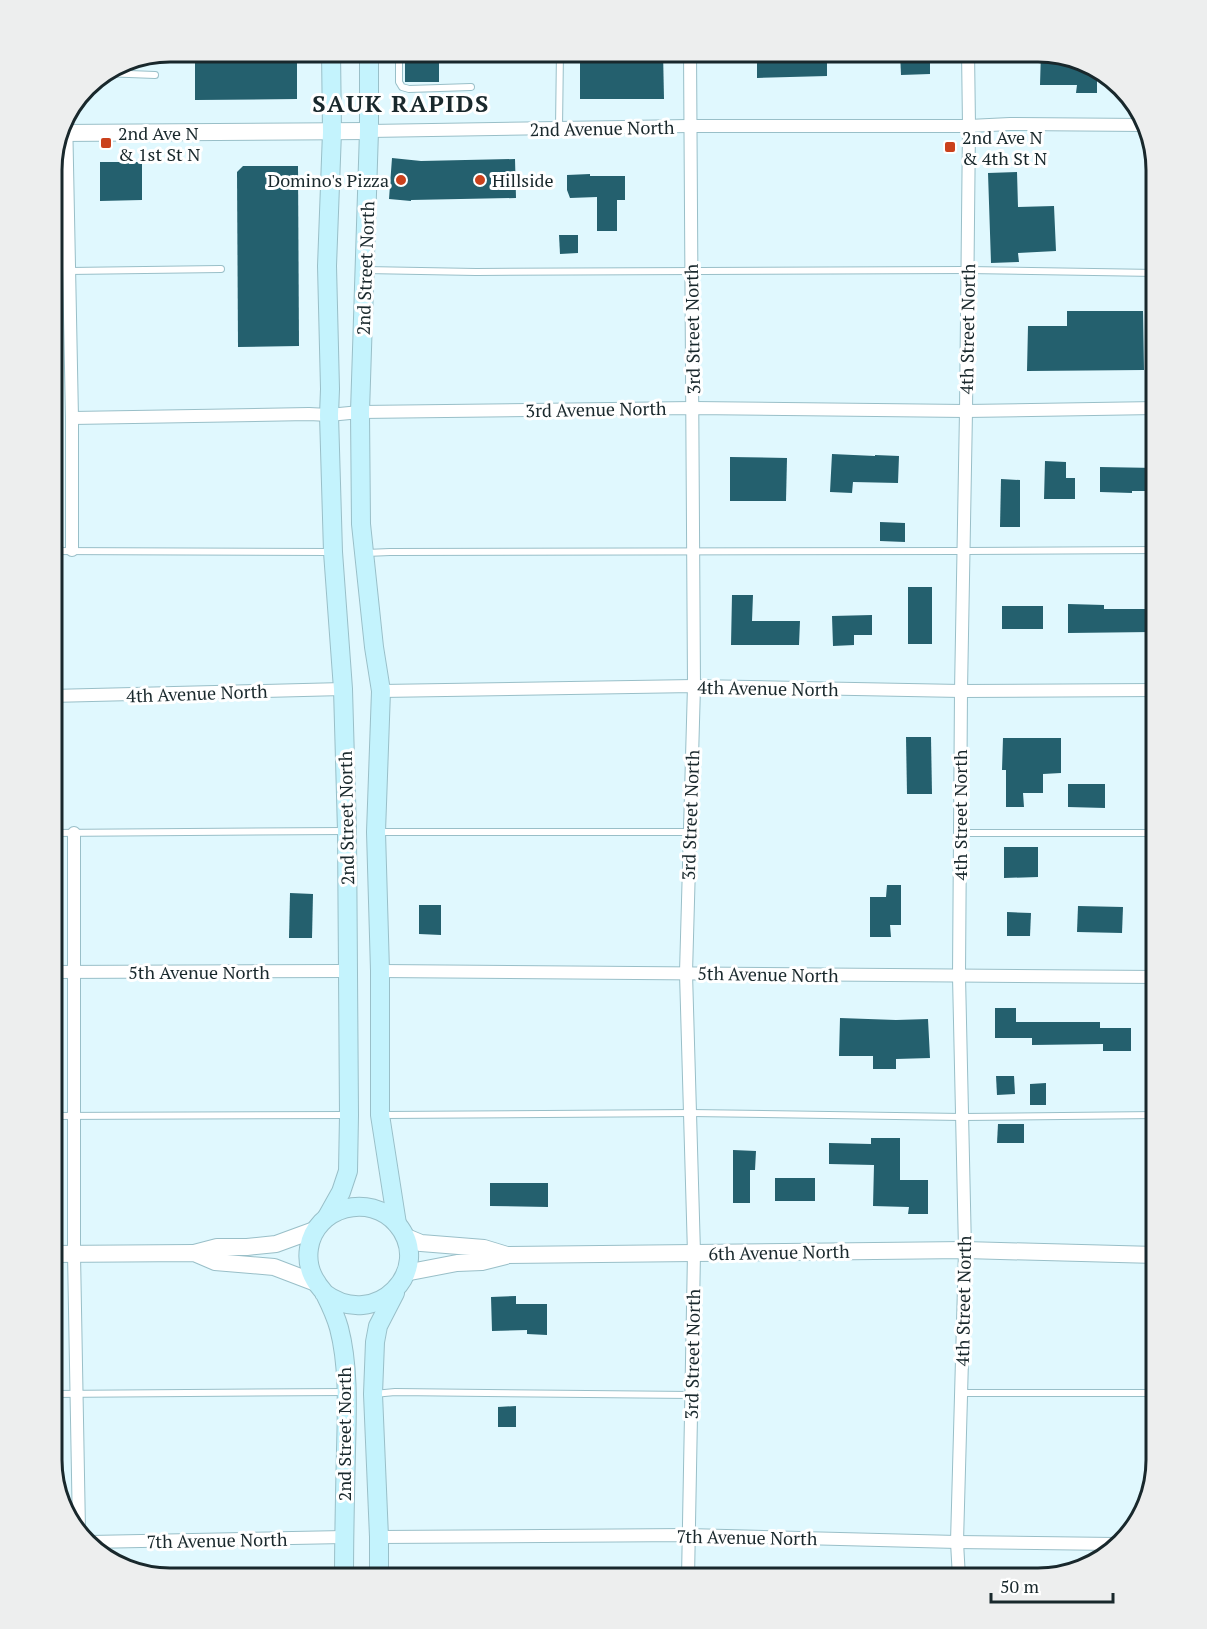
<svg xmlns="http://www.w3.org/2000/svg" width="1207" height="1629" font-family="'PT Serif',serif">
	<rect width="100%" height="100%" fill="#e0f8fe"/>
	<g fill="#24606e">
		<path d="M195,51h102v48l-102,1z"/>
		<rect x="405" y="51" width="34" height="31"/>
		<path d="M580,51h83l1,48h-84z"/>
		<path d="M757,51h70v25l-70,2z"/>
		<path d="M930,51v23l-29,1 -1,-23z"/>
		<path d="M1041,51l56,16v26h-21l1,-8h-37z"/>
		<path d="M392,158l29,3 94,-2 1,39 -105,2v1l-22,-2z"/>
		<path d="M100,162h42v38l-42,1z"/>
		<path d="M243,166h55l1,180 -61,1 -1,-175z"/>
		<path d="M1017,172l1,35 36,-1 2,45 -38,2 1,9 -28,1 -3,-90z"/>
		<path d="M590,174v2h35v24h-8v31h-20v-34l-27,1 -3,-8v-15z"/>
		<path d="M559,235h19v18l-18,1z"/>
		<path d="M1067,311h76l1,59 -117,1 1,-45h39z"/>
		<path d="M832,454l43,2v-1l24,1 -1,27 -45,-1 -1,11 -22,-1z"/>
		<path d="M730,457l57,1 -1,43h-56z"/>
		<path d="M1045,461l21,1v16h9v21h-31z"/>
		<path d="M1100,467l56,1v23h-24v2l-32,-1z"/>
		<path d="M1001,479l19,1v47h-20z"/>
		<path d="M880,522l25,1v19l-25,-1z"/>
		<rect x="908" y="587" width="24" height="57"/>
		<path d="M732,595h21l-1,26h48l-1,24h-68z"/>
		<path d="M1068,604l36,1v4h48l-1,23 -83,1z"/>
		<rect x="1002" y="606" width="41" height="23"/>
		<path d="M872,615v20h-18v10l-21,1 -1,-30z"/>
		<path d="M906,737h25l1,57h-25z"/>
		<path d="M1003,738h58v35l-18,1v19h-20l1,14h-18v-37h-4z"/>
		<path d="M1068,784h37v24l-37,-1z"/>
		<path d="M1004,847h34v30l-34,1z"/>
		<path d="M887,885h14v40h-11l1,12h-21v-40h16z"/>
		<path d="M290,893l23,1 -1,44h-23z"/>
		<path d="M419,905h22v30l-22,-1z"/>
		<path d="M1078,906l45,1 -1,26 -45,-1z"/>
		<path d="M1007,912l24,1 -1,23h-23z"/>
		<path d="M995,1008h21v14h84v6h31v23h-28v-7l-71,1v-7h-37z"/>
		<path d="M840,1018l56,2 32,-1 2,39 -34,1v10h-23v-13h-34z"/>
		<path d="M996,1076h18l1,18 -18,1z"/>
		<path d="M1046,1083v22h-16v-21z"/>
		<path d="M998,1124h26v19h-27z"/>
		<path d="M871,1138h29v42h28v34h-20l1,-7 -36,-1 1,-41 -45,-1v-21l42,1z"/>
		<path d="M733,1150l23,1 -1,19h-5v33h-17z"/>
		<rect x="775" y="1178" width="40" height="23"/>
		<path d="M490,1183h58v24l-58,-1z"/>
		<path d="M516,1296v8h31v31l-20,-1v-4l-35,1 -1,-34z"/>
		<path d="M516,1406v21h-18v-20z"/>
	</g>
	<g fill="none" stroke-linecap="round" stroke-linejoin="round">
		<defs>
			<g id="service">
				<path d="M399,51v31l3,5 7,2 62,-2"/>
				<path d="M103,73l52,2"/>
				<path d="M559,128l1,-77"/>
				<path d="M365,270l111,2 491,-2 189,3"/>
				<path d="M69,271l152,-2"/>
				<path d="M51,551l279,1"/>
				<path d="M366,553l24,-1 574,-1 192,-1"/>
				<path d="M377,832h313"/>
				<path d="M51,833l294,-2"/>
				<path d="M960,833h196"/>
				<path d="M383,1115l308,-2 271,4 194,-2"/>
				<path d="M51,1116l297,-1"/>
				<path d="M962,1393h194"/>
				<path d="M51,1394l293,-2"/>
				<path d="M374,1394l21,-2 297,3"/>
			</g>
			<g id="minor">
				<path d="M66,114l6,304v132"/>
				<path d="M369,131l320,-5h280l41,-2 134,1"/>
				<path d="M72,418l237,-4 20,1 31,-3 333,-4 273,3 190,-3"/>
				<path d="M381,691l313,-5 267,5 195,-1"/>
				<path d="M51,696l292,-7"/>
				<path d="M74,833v421l5,276"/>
				<path d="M380,971l776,6"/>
				<path d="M51,972l296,-1"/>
				<path d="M379,1537l309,-2 269,7 158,2"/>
				<path d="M90,1542l254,-5"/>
				<path d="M688,1578l6,-325 -8,-280 8,-287 -4,-635"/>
				<path d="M959,1578l-2,-36 8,-292 -6,-274 2,-285 5,-280 3,-285 -1,-75"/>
			</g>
			<g id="tertiary">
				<path d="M59,133l310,-2"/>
				<path d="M404,1236l17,7 63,5 23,7 458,-5 191,5"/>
				<path d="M194,1253l23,-6h30l29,-3 41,-15"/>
				<path d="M51,1254l143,-1 21,9 59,5 42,16"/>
				<path d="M405,1273l52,-10 25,-1 24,-6"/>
			</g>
			<g id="secondary">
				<path d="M369,51v80l-9,281 1,112 13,123 7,44 -5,141 4,139v144l17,109"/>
				<path d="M327,1217l14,-25 7,-21 1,-56 -2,-284 -4,-142 -10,-137 -4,-137 1,-26 -3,-123 5,-134 -1,-81"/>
				<path d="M324,1293c52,39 111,-24 73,-69 -27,-32 -82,-17 -88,24 -2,13 1,25 8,35 2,4 6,7 8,11 5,10 11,23 14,34 10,38 8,83 7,122 -1,43 -2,85 -2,128"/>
				<path d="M379,1578v-41l-6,-143 2,-52 3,-16 17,-33"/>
			</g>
		</defs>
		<use href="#service" stroke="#99bfc8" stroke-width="8"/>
		<use href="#minor" stroke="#99bfc8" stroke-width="14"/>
		<use href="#tertiary" stroke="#99bfc8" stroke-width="18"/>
		<use href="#secondary" stroke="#99bfc8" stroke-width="20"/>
		<use href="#service" stroke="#fff" stroke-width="6"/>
		<use href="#minor" stroke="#fff" stroke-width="12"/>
		<use href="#tertiary" stroke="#fff" stroke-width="16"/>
		<use href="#secondary" stroke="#c4f3fd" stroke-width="18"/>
	</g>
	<g fill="#ca411c" stroke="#fff" stroke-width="2">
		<rect x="100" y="137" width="12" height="12" rx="3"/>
		<rect x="944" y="141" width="12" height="12" rx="3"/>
		<circle cx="401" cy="180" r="6"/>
		<circle cx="480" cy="180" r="6"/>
	</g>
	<g text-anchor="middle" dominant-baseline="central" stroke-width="6" stroke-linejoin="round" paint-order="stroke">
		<g font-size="18" fill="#19282c" stroke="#fff">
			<text transform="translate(602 128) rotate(-1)">2nd Avenue North</text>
			<text transform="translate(365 268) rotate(-88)">2nd Street North</text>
			<text transform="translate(692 329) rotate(-91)">3rd Street North</text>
			<text transform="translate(967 329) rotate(-89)">4th Street North</text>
			<text transform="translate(596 409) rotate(-1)">3rd Avenue North</text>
			<text transform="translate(768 688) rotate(1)">4th Avenue North</text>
			<text transform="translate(197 693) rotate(-2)">4th Avenue North</text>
			<text transform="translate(690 815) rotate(-88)">3rd Street North</text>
			<text transform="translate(960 815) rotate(-90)">4th Street North</text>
			<text transform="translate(346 818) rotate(-91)">2nd Street North</text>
			<text x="199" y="972">5th Avenue North</text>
			<text transform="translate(768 974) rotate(1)">5th Avenue North</text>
			<text transform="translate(779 1252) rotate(-1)">6th Avenue North</text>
			<text transform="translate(963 1301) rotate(-89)">4th Street North</text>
			<text transform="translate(692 1354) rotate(-89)">3rd Street North</text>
			<text transform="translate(344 1434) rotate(-90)">2nd Street North</text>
			<text transform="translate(747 1537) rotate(1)">7th Avenue North</text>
			<text transform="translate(217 1540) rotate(-1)">7th Avenue North</text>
		</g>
		<g font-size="18" fill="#19282c" stroke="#fff" text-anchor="start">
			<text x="118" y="133">2nd Ave N<tspan x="118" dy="21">&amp; 1st St N</tspan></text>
			<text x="962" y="137">2nd Ave N<tspan x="962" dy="21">&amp; 4th St N</tspan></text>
			<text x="389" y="180" text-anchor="end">Domino's Pizza</text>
			<text x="492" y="180">Hillside</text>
		</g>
		<g font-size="24" font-weight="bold" letter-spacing="1.5" fill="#19282c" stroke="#fff">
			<text x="401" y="103">SAUK RAPIDS</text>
		</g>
	</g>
	<path d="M0 0H1207V1629H0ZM170 62H1038A108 108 0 0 1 1146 170V1460A108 108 0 0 1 1038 1568H170A108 108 0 0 1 62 1460V170A108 108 0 0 1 170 62Z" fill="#edeeee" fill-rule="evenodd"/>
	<path fill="none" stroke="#19282c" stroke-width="3" d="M170 62H1038A108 108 0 0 1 1146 170V1460A108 108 0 0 1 1038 1568H170A108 108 0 0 1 62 1460V170A108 108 0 0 1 170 62Z"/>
	<path d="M991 1593v9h122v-9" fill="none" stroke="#19282c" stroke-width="3"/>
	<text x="1000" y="1593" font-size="18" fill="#19282c" stroke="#ffffff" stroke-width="4.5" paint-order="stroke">50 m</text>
</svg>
